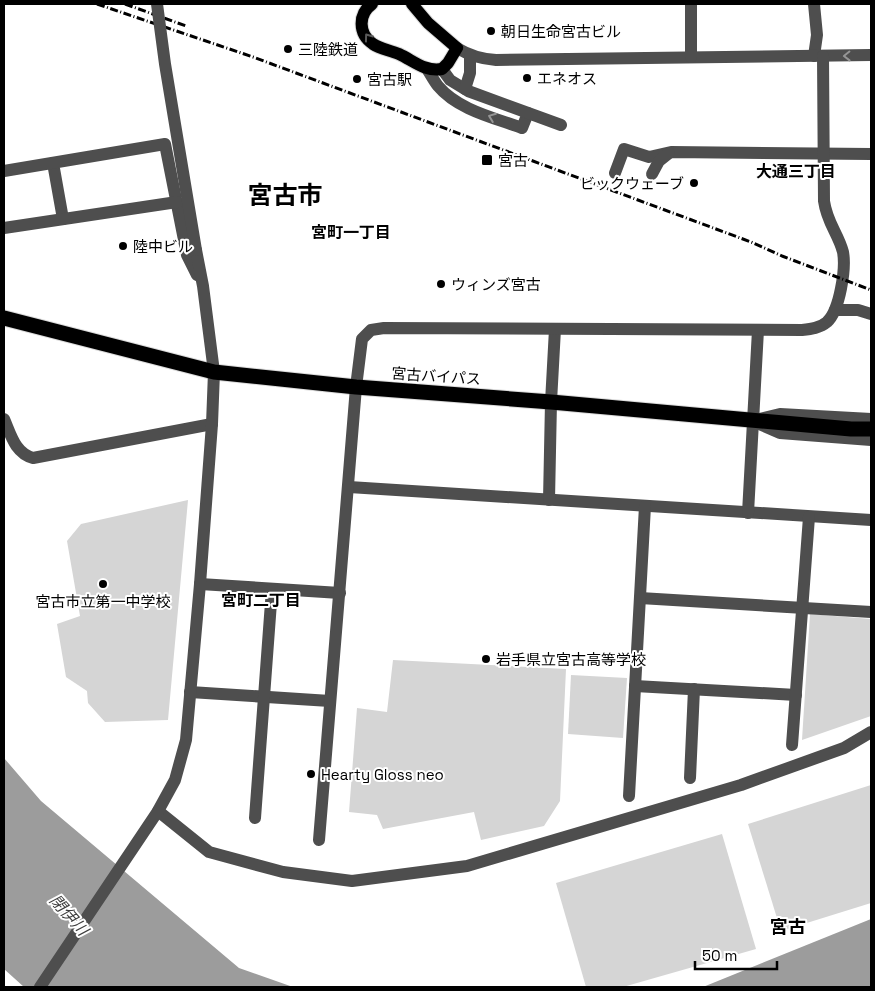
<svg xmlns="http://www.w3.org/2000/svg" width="875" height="991" font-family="'Space Grotesk','Noto Sans JP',sans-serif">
	<rect width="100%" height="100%" fill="#fff"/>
	<g fill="#d5d5d5">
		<path d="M188,500l-20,220 -63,2 -17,-19 -1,-12 -21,-14 -9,-53 23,-8 -13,-75 14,-17z"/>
		<path d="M810,614l61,5v97l-69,24z"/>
		<path d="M393,660l173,9 -6,132 -16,25 -63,14 -7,-28 -91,17 -6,-14 -28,-3 8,-104 30,4z"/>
		<path d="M571,675l56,3 -4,60 -55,-4z"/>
		<path d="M871,785v118l-90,28 -33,-107z"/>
		<path d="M722,834l34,115 -133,38h-37l-30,-104z"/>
	</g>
	<g fill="#9c9c9c">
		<path d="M4,758l37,43 198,167 54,19h-269l-20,-18z"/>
		<path d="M871,919v68h-168z"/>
	</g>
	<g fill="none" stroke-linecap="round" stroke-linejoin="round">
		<defs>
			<path id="major" d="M372,4c-14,10 -14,30 1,40 7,5 17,6 26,10 15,7 26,18 43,15l6,-6 9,-15 -29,-25 -16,-19"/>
			<path id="highway" d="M4,318l210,54 142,15 195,15 300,27h20"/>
		</defs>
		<use href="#major" stroke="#dbdbdb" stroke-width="14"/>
		<use href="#highway" stroke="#dbdbdb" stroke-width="17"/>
		<g stroke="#4e4e4e" stroke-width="12">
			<path d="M814,4l3,31 -3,21"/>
			<path d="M457,48c13,8 24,11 39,12l375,-5"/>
			<path d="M691,57v-53"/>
			<path d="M427,69c4,6 7,12 11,17 20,24 57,32 84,42l6,-15"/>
			<path d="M442,69l8,11 18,11 93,34"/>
			<path d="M465,89l5,-16v-17"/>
			<path d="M53,163l10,56"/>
			<path d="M4,171l161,-27 22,111 10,20"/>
			<path d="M615,173l9,-24 25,8 22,-5 200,2"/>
			<path d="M652,174l7,-13 10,-8"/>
			<path d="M4,228l173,-26"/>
			<path d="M835,310h23l13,4"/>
			<path d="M4,419c7,16 11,34 29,39l179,-34"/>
			<path d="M760,419l20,-5 91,5"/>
			<path d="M757,423l23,10 91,7"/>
			<path d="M349,487l522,33"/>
			<path d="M549,500l2,-98 4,-73"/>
			<path d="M748,513l10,-183"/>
			<path d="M200,584l140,9"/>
			<path d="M640,598l231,14"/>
			<path d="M635,686l161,9"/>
			<path d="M190,692l140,9"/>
			<path d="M792,745l17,-228"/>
			<path d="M690,778l4,-89"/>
			<path d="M629,796l16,-290"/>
			<path d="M158,811l51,41 74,20 69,9 115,-15 274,-81 103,-37 27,-16"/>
			<path d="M255,818l17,-229"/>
			<path d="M319,840l37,-453 6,-48 9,-9 13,-2 418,2c9,-1 18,-2 25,-8 13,-12 19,-54 16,-70 -5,-19 -16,-29 -19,-51l-1,-145"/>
			<path d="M40,987l118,-176 17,-31 11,-40 14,-156 12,-160 2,-52 -11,-86 -7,-36"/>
		</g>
		<use href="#major" stroke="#000" stroke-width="12"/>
		<use href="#highway" stroke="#000" stroke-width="15"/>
		<g stroke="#000" stroke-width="3" stroke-dasharray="8 2.5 1 2.5" stroke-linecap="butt">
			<path d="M97,4l156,53 498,185 31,14 89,34"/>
			<path d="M125,4l61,22"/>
		</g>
		<path stroke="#4e4e4e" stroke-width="12" d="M157,4l8,60 31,186"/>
	</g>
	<defs><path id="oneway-chevron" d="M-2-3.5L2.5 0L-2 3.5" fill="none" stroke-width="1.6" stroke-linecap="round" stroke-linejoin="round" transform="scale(1.25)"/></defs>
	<use stroke="#595959" href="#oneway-chevron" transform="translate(368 37) rotate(-126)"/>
	<g stroke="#959595">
		<use href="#oneway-chevron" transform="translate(847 56) rotate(179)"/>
		<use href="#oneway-chevron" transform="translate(492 117) rotate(-159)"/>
	</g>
	<g fill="#000" stroke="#fff" stroke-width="2">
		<circle cx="491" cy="31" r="5"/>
		<circle cx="288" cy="49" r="5"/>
		<circle cx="527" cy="78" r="5"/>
		<circle cx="357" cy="79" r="5"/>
		<rect x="481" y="154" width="12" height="12" rx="2.5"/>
		<circle cx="694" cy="183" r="5"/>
		<circle cx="123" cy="246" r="5"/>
		<circle cx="441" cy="284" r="5"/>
		<circle cx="103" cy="584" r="5"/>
		<circle cx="486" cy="659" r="5"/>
		<circle cx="311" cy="774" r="5"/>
	</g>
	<g text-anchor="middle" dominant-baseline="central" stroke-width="4" stroke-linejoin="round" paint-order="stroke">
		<g font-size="15" fill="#000" stroke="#fff" text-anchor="start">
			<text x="501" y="31">朝日生命宮古ビル</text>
			<text x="298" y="49">三陸鉄道</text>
			<text x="537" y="78">エネオス</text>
			<text x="367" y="79">宮古駅</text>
			<text x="498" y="160">宮古</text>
			<text x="684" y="183" text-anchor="end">ビックウェーブ</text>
			<text x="133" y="246">陸中ビル</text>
			<text x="451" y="284">ウィンズ宮古</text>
			<text x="103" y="601" text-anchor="middle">宮古市立第一中学校</text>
			<text x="496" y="659">岩手県立宮古高等学校</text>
			<text x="321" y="774">Hearty Gloss neo</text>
		</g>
		<g font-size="15" fill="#000" stroke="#fff">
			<text transform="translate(436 376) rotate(4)">宮古バイパス</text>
		</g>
		<g font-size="16" font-weight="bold" fill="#000" stroke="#fff">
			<text x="796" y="171">大通三丁目</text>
			<text x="351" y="232">宮町一丁目</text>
			<text x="261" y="600">宮町二丁目</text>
		</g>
		<g font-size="16" font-style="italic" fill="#3d3d3d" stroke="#fff">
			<text transform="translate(69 915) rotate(48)">閉伊川</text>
		</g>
		<g font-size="18" font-weight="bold" fill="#000" stroke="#fff">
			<text x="788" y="926">宮古</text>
		</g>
		<g font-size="25" font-weight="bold" fill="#000" stroke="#fff">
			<text x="285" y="195">宮古市</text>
		</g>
	</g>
	<rect width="875" height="991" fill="none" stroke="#000000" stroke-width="10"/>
	<path d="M695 961v8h82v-8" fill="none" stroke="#000000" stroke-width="2.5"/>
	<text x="702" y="961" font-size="15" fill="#000000" stroke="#ffffff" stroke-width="4" paint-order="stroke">50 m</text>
</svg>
